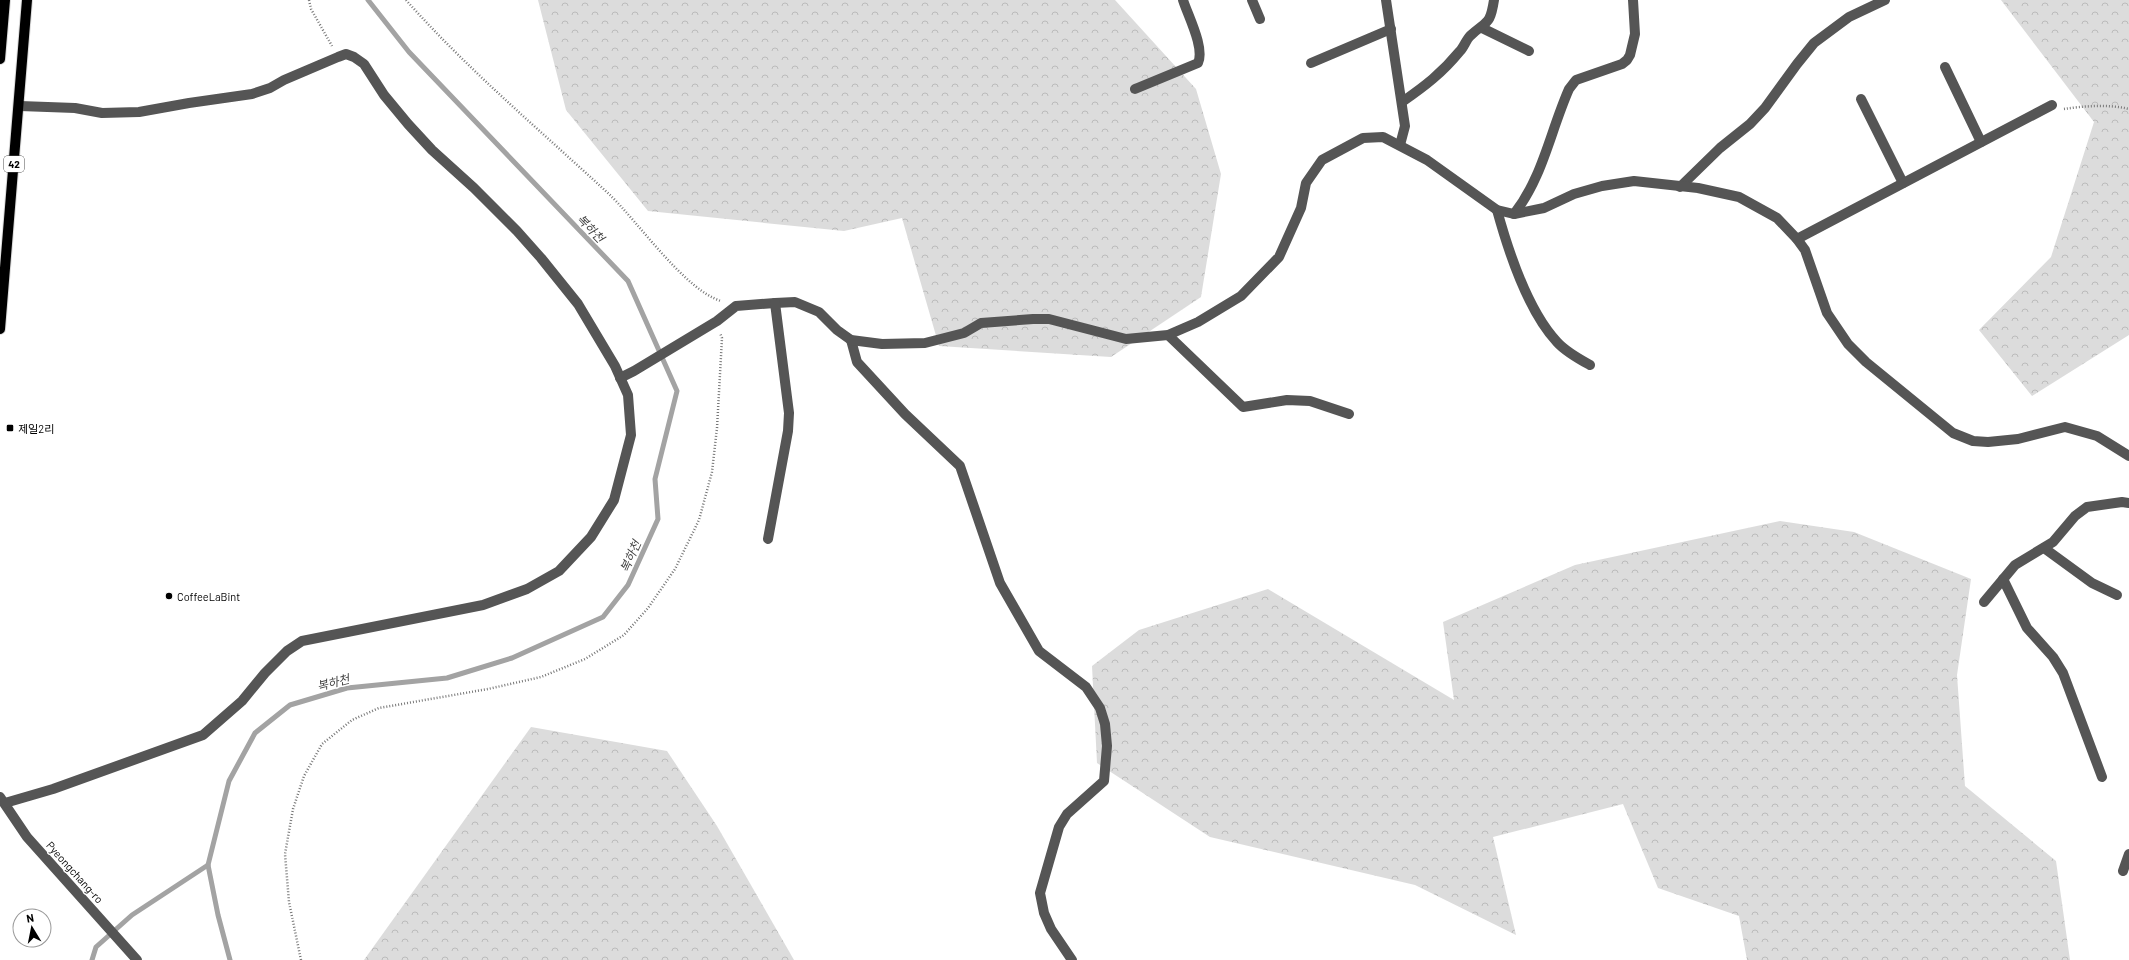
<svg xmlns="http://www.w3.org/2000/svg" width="2129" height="960" font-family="Barlow,'Noto Sans KR',sans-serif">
	<defs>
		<pattern id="forest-crowns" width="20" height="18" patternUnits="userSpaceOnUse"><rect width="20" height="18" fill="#dcdcdc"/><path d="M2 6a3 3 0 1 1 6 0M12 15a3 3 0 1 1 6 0" fill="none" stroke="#bbb"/></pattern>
	</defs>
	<rect width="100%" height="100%" fill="#fff"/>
	<g fill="url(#forest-crowns)">
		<path d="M538,0h577l81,89 25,85 -20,123 -90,60 -172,-11 -37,-128 -58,13 -196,-20 -82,-101z"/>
		<path d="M2001,0h128v335l-97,61 -53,-66 72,-73 43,-135z"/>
		<path d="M1780,521l74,11 117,47 -14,96 8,111 91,75 14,99h-323l-8,-44 -81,-28 -35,-84 -130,33 23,98 -101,-50 -205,-48 -113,-74 -5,-97 47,-36 129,-41 186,111 -11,-78 132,-57z"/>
		<path d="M531,727l136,24 50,75 77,134h-430z"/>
	</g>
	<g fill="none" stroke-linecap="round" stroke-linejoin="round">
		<g stroke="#a3a3a3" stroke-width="5">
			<path d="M92,960l4,-13 36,-32 76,-50"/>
			<path d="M230,960l-12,-45 -10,-50 21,-84 26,-48 35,-28 57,-17 100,-10 65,-20 91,-41 25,-32 30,-66 -3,-40 22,-88 -49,-110 -219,-229 -41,-52"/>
		</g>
		<defs>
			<g id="major">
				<path d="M0,59l5,-59"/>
				<path d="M0,329l27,-329"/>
			</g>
		</defs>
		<use href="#major" stroke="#dbdbdb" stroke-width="12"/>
		<g stroke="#777" stroke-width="2.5" stroke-dasharray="1 2" stroke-linecap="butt">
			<path d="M309,0l2,9 21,37"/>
			<path d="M406,0c63,71 135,131 204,195 29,28 75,95 111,106"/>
			<path d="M2064,109c20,-3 45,-5 65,0"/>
			<path d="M301,960l-12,-58 -4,-48 8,-45 11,-33 18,-32 30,-24 27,-12 109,-19 53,-12 44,-18 39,-24 24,-27 27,-39 24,-49 13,-48 5,-44 5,-90 -2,-5"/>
		</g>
		<g stroke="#555" stroke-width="10">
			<path d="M1252,0l8,19"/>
			<path d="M1386,0l19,126 -5,19"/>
			<path d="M1482,28l47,23"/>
			<path d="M1311,63l80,-34"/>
			<path d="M1945,67l36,75"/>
			<path d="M1135,89l63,-26c7,-15 -10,-47 -15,-63"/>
			<path d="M1861,99l42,84"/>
			<path d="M1402,102c23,-16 40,-29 58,-51 4,-4 6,-11 10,-15 17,-16 20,-10 24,-36"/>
			<path d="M1680,187l40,-39 30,-24 15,-16 32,-44 17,-21 35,-26 36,-17"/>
			<path d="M1497,210c11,40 31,101 60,132 9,10 22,17 33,23"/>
			<path d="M1514,214c29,-37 36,-82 55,-125l7,-9 46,-16 5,-4 3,-5 5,-21 -2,-34"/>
			<path d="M1797,239l255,-134"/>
			<path d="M1168,335l75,72 44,-7 23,1 39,13"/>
			<path d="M851,340l6,22 48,52 55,52 40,117 39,68 47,36 14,21 5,16 2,22 -3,35 -37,33 -8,13 -19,66 4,20 7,16 21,31"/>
			<path d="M620,378l14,-7 83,-50 19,-15 39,-3 20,-1 24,10 18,18 14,10 31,4 43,-1 39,-10 17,-10 52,-4h16l77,20 42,-4 30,-13 43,-26 38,-39 22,-49 5,-25 16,-23 41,-22 20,-1 44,23 70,50 17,4 30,-6 30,-14 28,-8 32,-5 64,7 41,9 38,21 20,21 8,11 22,63 21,31 18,18 87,71 20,8 15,1 30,-3 47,-12 32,9 32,20"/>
			<path d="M768,539l20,-108 1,-18 -14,-110"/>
			<path d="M2044,548l48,35 25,12"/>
			<path d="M2003,579l24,49 26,29 10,16 39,104"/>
			<path d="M1984,602l31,-37 38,-23 22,-26 12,-9 35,-5 7,1"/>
			<path d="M0,797l27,40 110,123"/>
			<path d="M5,803l48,-14 150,-54 39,-34 23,-28 22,-22 15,-10 181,-36 44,-16 32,-18 32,-34 23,-37 17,-65 -3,-40 -13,-29 -37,-62 -37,-46 -24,-27 -43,-43 -42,-38 -24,-26 -24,-29 -20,-31 -10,-7 -8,-3 -8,3 -54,23 -14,8 -18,6 -63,9 -50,9 -37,1 -27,-5 -55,-2"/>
			<path d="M2123,871l6,-17"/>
		</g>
		<use href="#major" stroke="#000" stroke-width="10"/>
	</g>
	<g fill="#000" stroke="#fff" stroke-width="1.5">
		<rect x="6" y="424" width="8" height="8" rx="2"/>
		<circle cx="169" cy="596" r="4"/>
	</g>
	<g text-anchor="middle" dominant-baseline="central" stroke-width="3" stroke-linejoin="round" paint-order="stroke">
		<rect fill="#fff" stroke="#4c4c4c" stroke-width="1" x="4" y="156" width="20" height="16" rx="3"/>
		<g font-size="10" font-weight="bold" fill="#000">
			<text x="14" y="164">42</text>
		</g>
		<g font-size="11" fill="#000" stroke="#fff" text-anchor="start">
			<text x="18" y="428">제일2리</text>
			<text x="177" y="596">CoffeeLaBint</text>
		</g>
		<g font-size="11" fill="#000" stroke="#fff">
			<text transform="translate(75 872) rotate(48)">Pyeongchang-ro</text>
		</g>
		<g font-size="12" font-style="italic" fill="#444" stroke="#fff">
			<text transform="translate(591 228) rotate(46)">복하천</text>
			<text transform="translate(630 556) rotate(-66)">복하천</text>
			<text transform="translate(333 682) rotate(-14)">복하천</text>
		</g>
	</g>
	<g transform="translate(32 928) rotate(350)"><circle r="19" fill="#ffffff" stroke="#999999"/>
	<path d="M0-3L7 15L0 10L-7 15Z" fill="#000000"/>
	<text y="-6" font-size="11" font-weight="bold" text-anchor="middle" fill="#000000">N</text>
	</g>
</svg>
